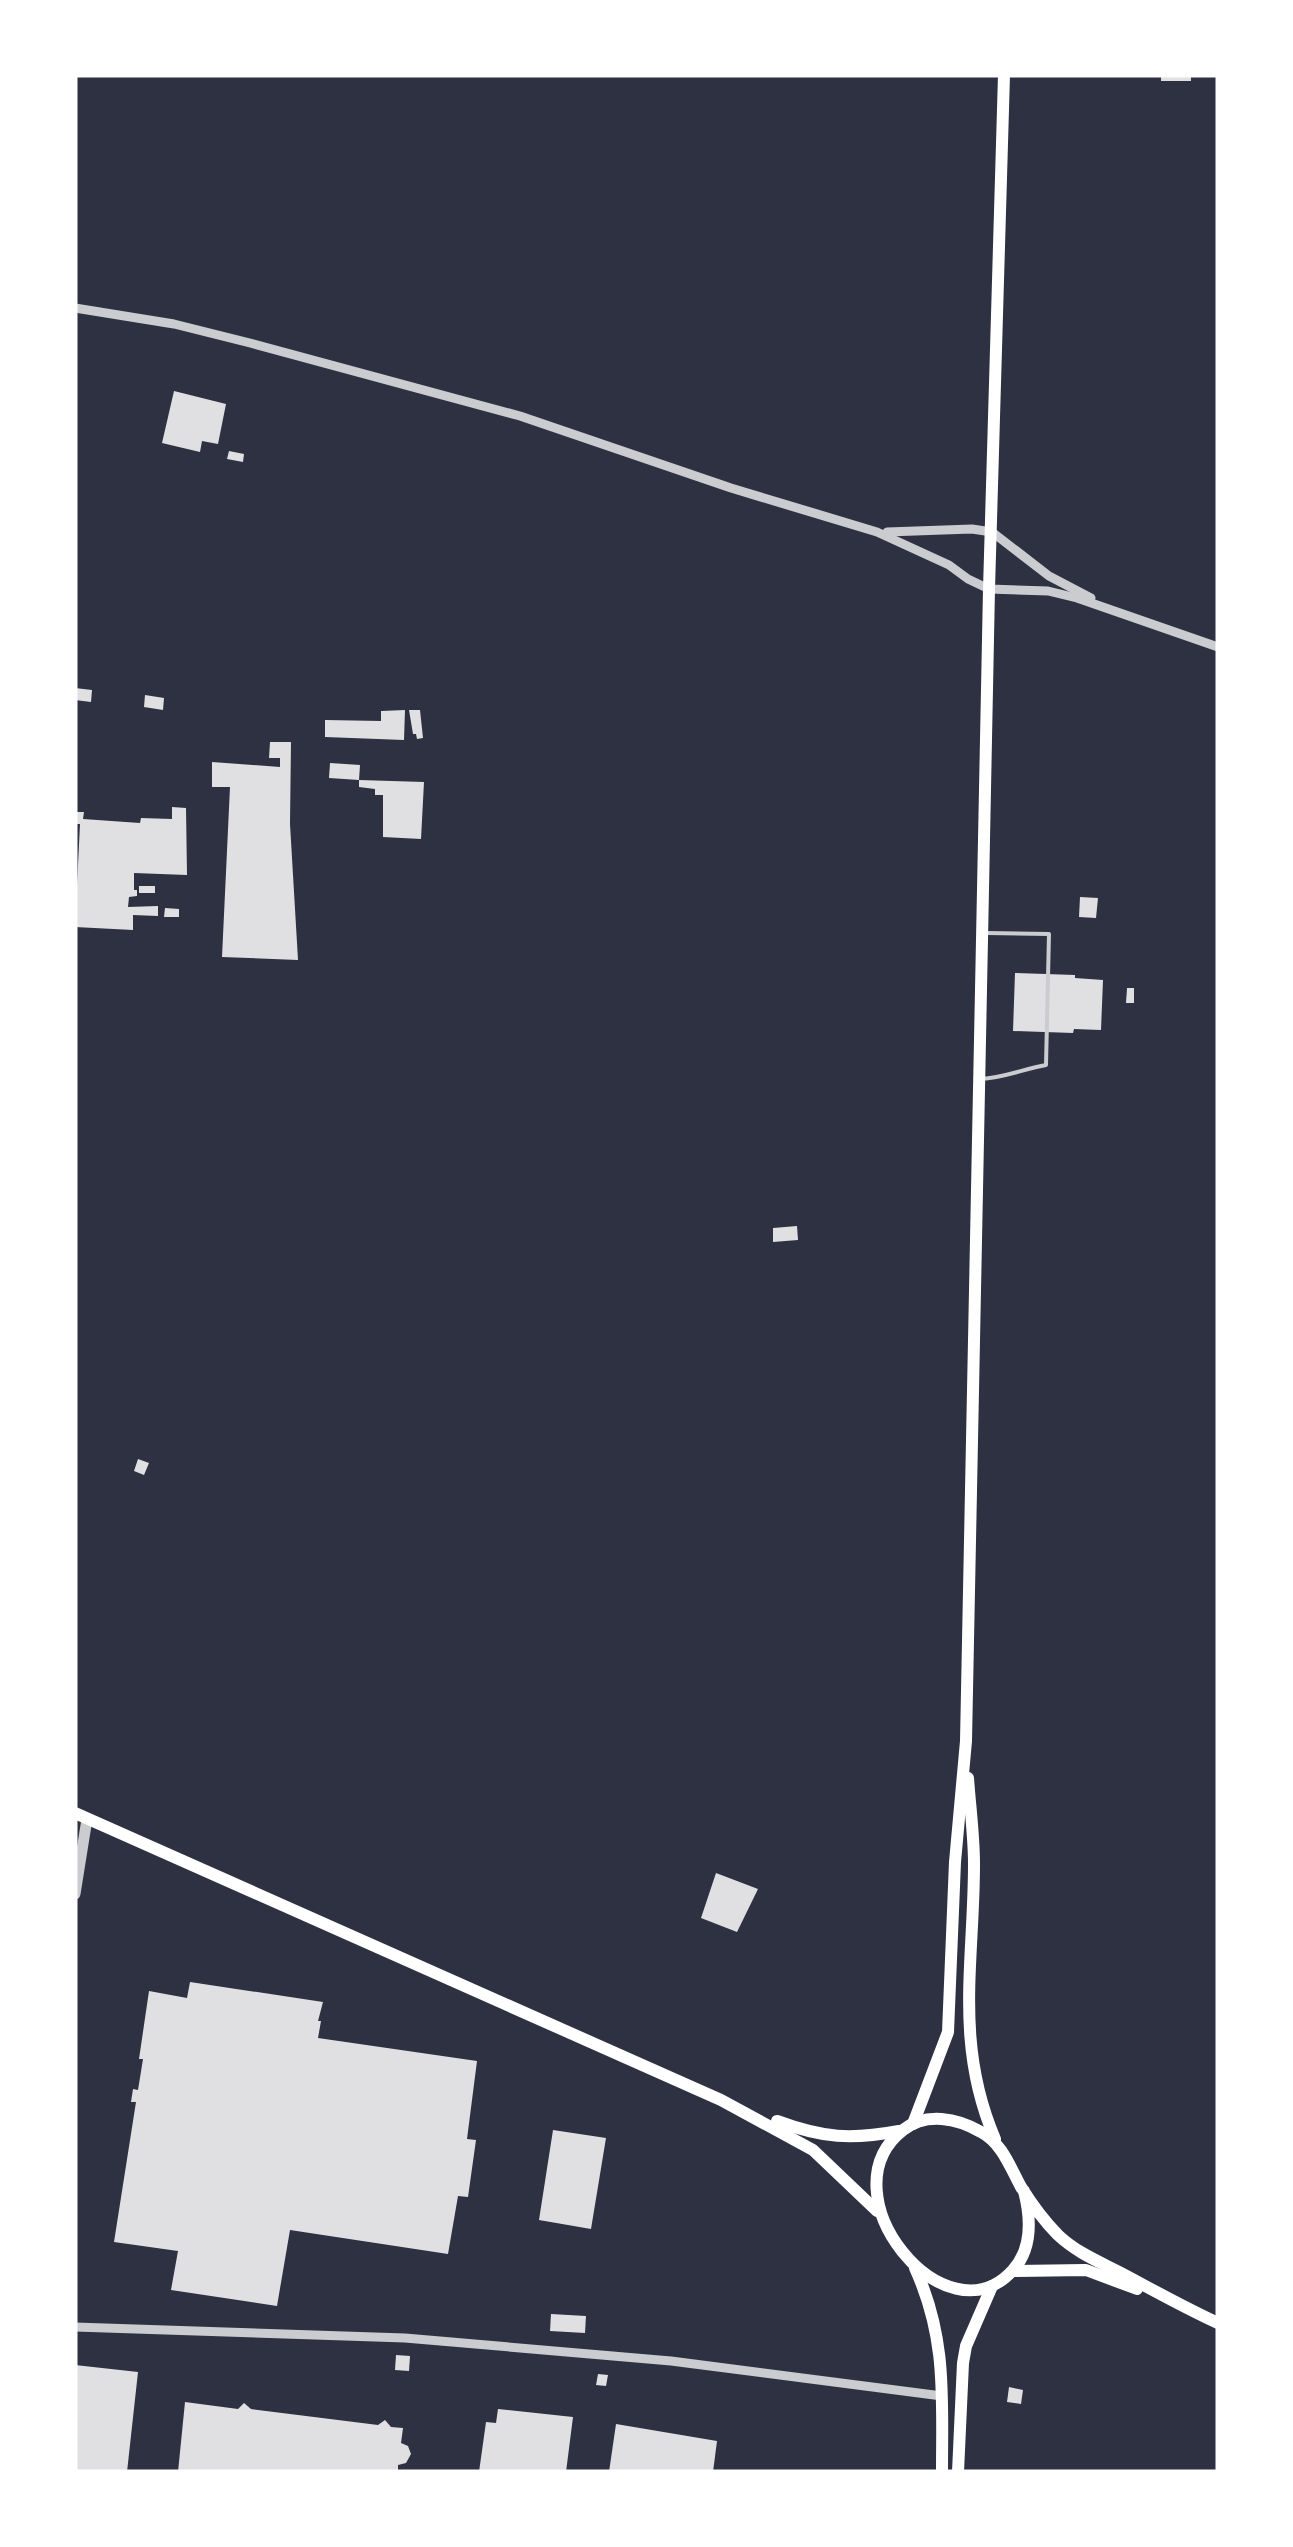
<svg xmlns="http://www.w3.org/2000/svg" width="1293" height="2547" font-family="Commissioner,sans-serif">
	<rect width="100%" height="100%" fill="#2d3142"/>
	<g fill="#e0e0e3">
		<rect x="1161" y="75" width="30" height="6"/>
		<path d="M174,391l52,13 -8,40 -16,-3 -2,11 -38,-9z"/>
		<path d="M229,451l15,3 -1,8 -16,-3z"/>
		<path d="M75,688l17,2 -1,12 -16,-2z"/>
		<path d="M145,695l19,3 -1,12 -19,-3z"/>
		<path d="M405,710l-1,30 -79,-3v-17l56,1v-10z"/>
		<path d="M409,710h11l3,28 -6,1 -1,-5h-3z"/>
		<path d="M270,742h21l-1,82 8,136 -76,-3 8,-170h-18v-25l68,5v-9h-11z"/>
		<path d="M330,763l30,2 -1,15 -30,-2z"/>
		<path d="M359,780l65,2 -3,57 -38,-2v-42h-8v-6l-16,-2z"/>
		<path d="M172,807l14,1 1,67 -53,-2v17h3v6l-8,1 -1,10 30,-1v10l-25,-1v15l-58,-3 5,-103h-5v-12h9l-1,7 57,4 1,-5 31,1z"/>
		<rect x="139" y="886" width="16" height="7"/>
		<path d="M1080,897l18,1 -2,20 -17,-1z"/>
		<path d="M165,908l14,1v8h-15z"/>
		<path d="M1015,973l60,2v3l28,2 -2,50 -27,-1 -1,4 -60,-2z"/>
		<path d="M1127,988h7v15h-8z"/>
		<path d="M797,1226l1,14 -25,2v-14z"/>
		<path d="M138,1459l11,4 -5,12 -10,-4z"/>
		<path d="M716,1873l42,16 -21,43 -36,-14z"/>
		<path d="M190,1982l133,20 -5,19h3l-3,17 159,23 -10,78 9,1 -8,57 -10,-1 -10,58 -158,-24 -13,76 -106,-16 7,-39 -64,-9 22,-140h-5l2,-13 5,1 5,-31h-4l10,-68 38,7z"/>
		<path d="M553,2130l53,8 -15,91 -52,-9z"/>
		<path d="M551,2314l35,2 -1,17 -35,-2z"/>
		<path d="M396,2355l14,1 -1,15 -14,-1z"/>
		<path d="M75,2365l63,7 -11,100h-52z"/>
		<path d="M598,2374l10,1 -2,11 -10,-1z"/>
		<path d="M1009,2387l14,3 -2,14 -14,-2z"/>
		<path d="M185,2402l53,7 6,-6 7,6 127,16 7,-5 6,7 12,1 -2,15 7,3 3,8 -5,9 -8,2v7h-220z"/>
		<path d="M498,2409l75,8 -7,55h-87l7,-50 10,1z"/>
		<path d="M616,2424l101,17 -4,31h-104z"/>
	</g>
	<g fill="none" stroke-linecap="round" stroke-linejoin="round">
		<path stroke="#caccd0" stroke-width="4" d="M981,1079c22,-1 43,-10 65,-14l3,-131 -62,-1"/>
		<g stroke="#caccd0" stroke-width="9">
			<path d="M75,308l99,16 76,19 270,73 211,72 146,44 72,33 19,14 21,10 59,2 29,7 141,49"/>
			<path d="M887,532l85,-3 20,3 57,44 42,22"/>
			<path d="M75,2327l330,11 266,23 271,35"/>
		</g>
		<path stroke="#caccd0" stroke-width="11" d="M75,1894l12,-75"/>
		<g stroke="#fff" stroke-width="12">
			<path d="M968,1778c2,29 6,57 6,86 0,99 -20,179 21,275"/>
			<path d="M75,1813l646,287 92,50 64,61"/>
			<path d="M777,2121c46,17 74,19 122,10"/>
			<path d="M913,2124l35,-92 7,-170 11,-121 23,-1152 15,-514"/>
			<path d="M1024,2191c7,27 9,57 -11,79 -67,75 -191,-77 -110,-140 23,-18 54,-12 78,2 21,11 29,35 40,55 10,16 23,34 37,48 19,18 42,27 65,39 32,17 62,34 95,49"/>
			<path d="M915,2268c32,70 27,129 27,204"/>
			<path d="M1013,2271l73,-1 51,19"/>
			<path d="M958,2472l5,-109 3,-17 26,-60"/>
		</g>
	</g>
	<rect width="1293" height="2547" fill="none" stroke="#ffffff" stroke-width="155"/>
</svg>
